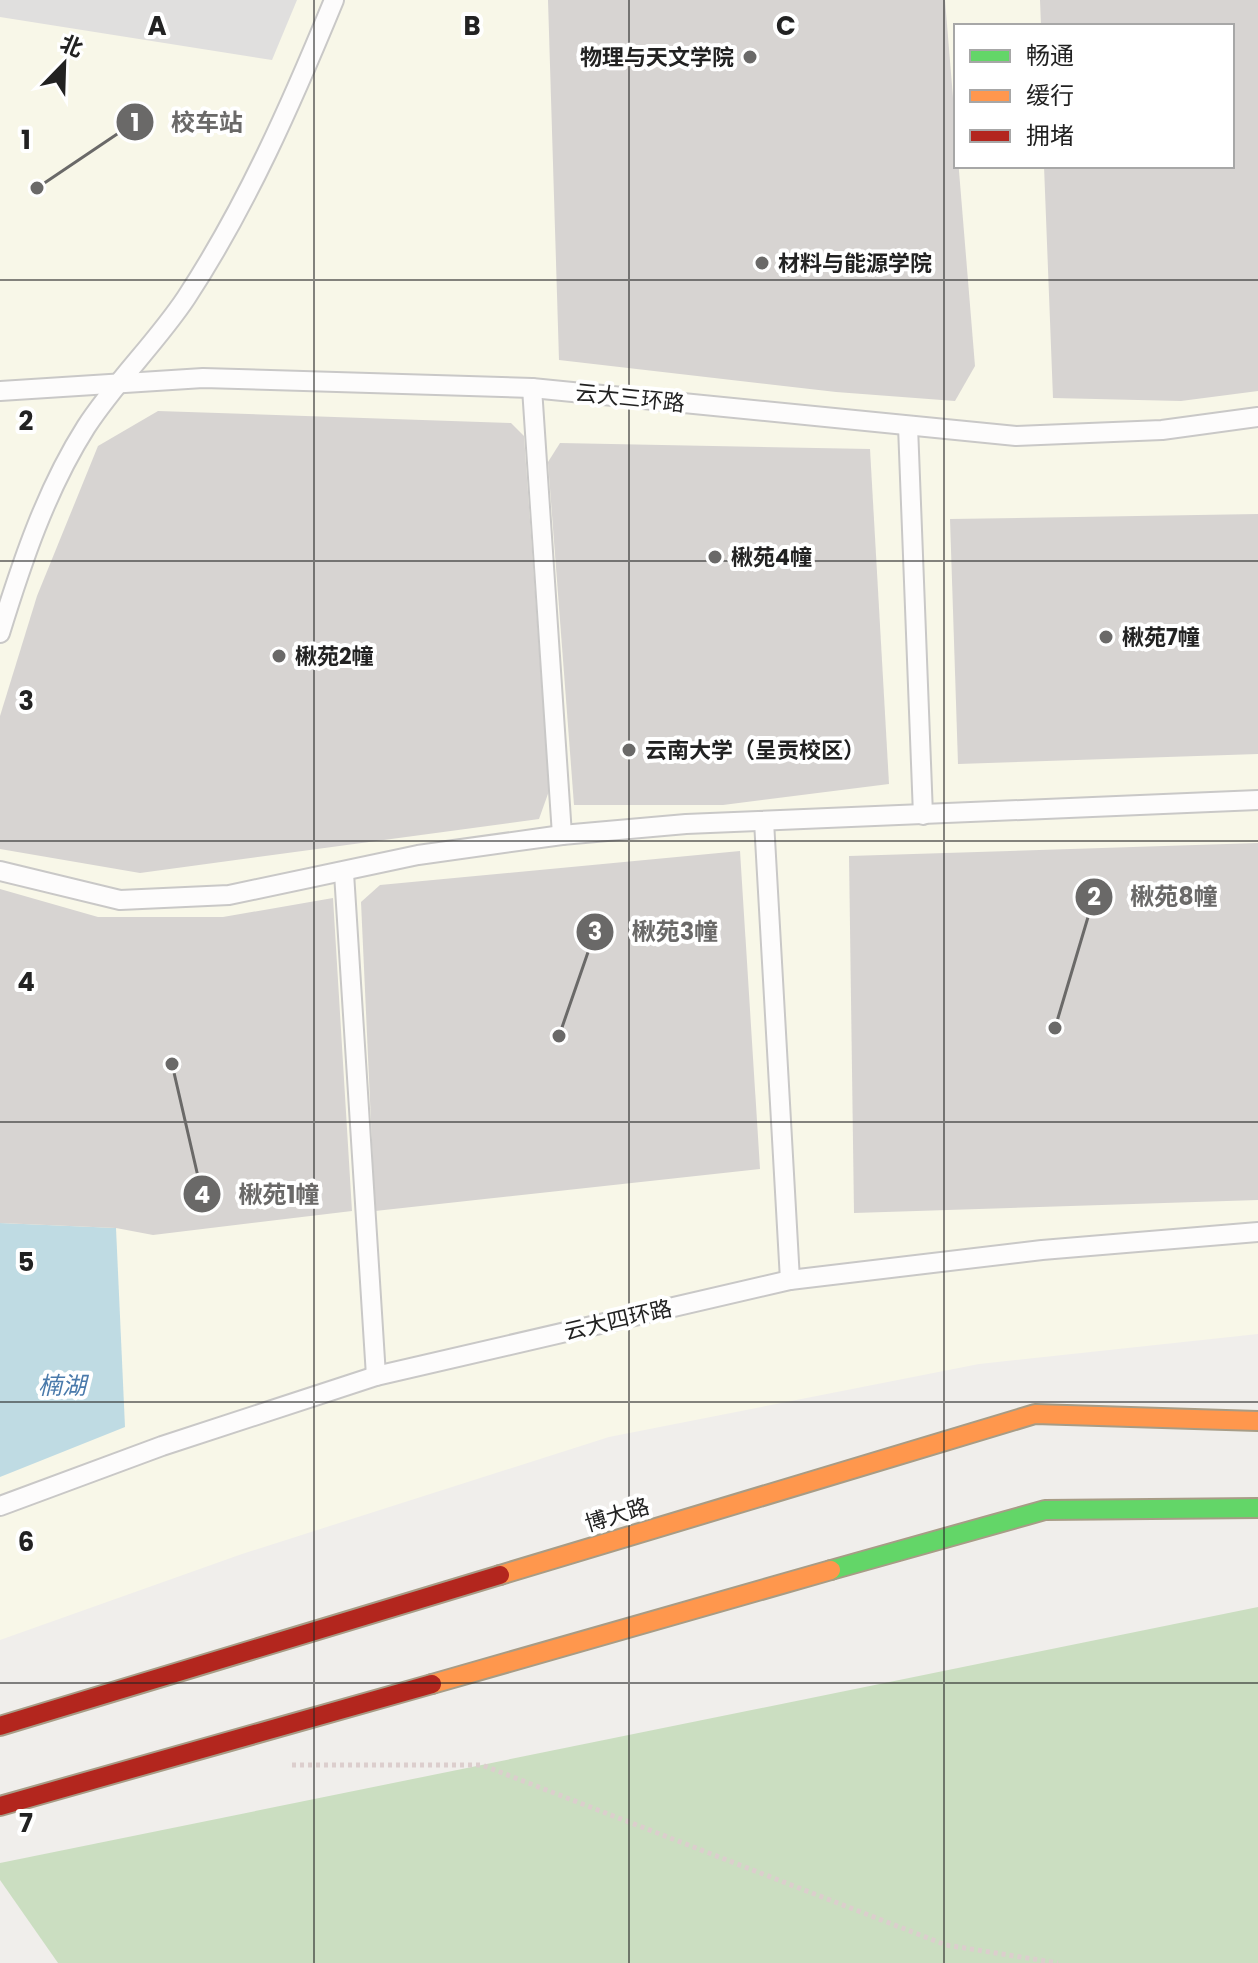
<svg xmlns="http://www.w3.org/2000/svg" width="1258" height="1963" font-family="Poppins,'Noto Sans SC',sans-serif">
	<rect width="100%" height="100%" fill="#f0eeeb"/>
	<path fill="#f8f7e8" fill-rule="evenodd" d="M0,0h1258v1334l-279,30 -370,73 -367,117 -242,86zM956,26h276v140h-276z"/>
	<path fill="#cbdec1" d="M1258,1607v356h-1200l-58,-83v-17z"/>
	<path fill="#e0dfde" d="M0,0h297l-25,60 -272,-43z"/>
	<path fill="#bfdbe3" d="M0,1223l116,5 9,199 -125,50z"/>
	<g fill="#d7d4d2">
		<path d="M548,0h397l30,366 -20,35 -119,-9 -277,-32z"/>
		<path d="M1040,0h218v391l-77,10 -128,-3 -9,-232h188v-140h-191z"/>
		<path d="M158,411l353,12 13,13 25,355 -10,28 -399,54 -140,-24v-133l37,-120 61,-150z"/>
		<path d="M560,443l310,6 19,335 -166,21h-149l-26,-343z"/>
		<path d="M1258,514v240l-300,10 -8,-245z"/>
		<path d="M1258,843v357l-404,13 -5,-357z"/>
		<path d="M740,851l20,318 -385,42 -14,-309 19,-17z"/>
		<path d="M0,889l98,28h125l110,-19 19,313 -199,24 -37,-7 -116,-5z"/>
	</g>
	<g fill="none" stroke-linecap="round" stroke-linejoin="round">
		<defs>
			<g id="lane">
				<path d="M532,388l30,447"/>
				<path d="M0,391l203,-13 329,10 484,48 146,-6 96,-13"/>
				<path d="M908,426l15,389"/>
				<path d="M0,633c22,-71 46,-143 86,-206 29,-45 70,-84 100,-129 61,-93 106,-196 148,-298"/>
				<path d="M764,821l26,459"/>
				<path d="M0,871l120,29 109,-5 189,-40 144,-20 124,-11 572,-24"/>
				<path d="M344,873l32,503"/>
				<path d="M0,1506l162,-60 214,-70 414,-96 252,-30 216,-18"/>
			</g>
			<path id="fast" d="M831,1570l214,-60 213,-2"/>
			<g id="slow">
				<path d="M500,1575l535,-161 223,7"/>
				<path d="M432,1684l399,-114"/>
			</g>
			<g id="jam">
				<path d="M0,1726l500,-151"/>
				<path d="M0,1806l432,-122"/>
			</g>
		</defs>
		<use href="#lane" stroke="#c9c8c7" stroke-width="22"/>
		<use href="#fast" stroke="#a79c86" stroke-width="22"/>
		<use href="#slow" stroke="#a79c86" stroke-width="22"/>
		<use href="#jam" stroke="#a79c86" stroke-width="22"/>
		<path stroke="#dccecd" stroke-width="5" stroke-dasharray="4 4" stroke-linecap="butt" d="M292,1765h190l464,180 112,18"/>
		<use href="#lane" stroke="#fdfcfc" stroke-width="18"/>
		<use href="#fast" stroke="#63d668" stroke-width="18"/>
		<use href="#slow" stroke="#ff974d" stroke-width="18"/>
		<use href="#jam" stroke="#b3261e" stroke-width="18"/>
	</g>
	<path fill="none" stroke="#222" stroke-width="2" stroke-opacity="0.55" d="M314,0v1963M629,0v1963M944,0v1963M0,280h1258M0,561h1258M0,841h1258M0,1122h1258M0,1402h1258M0,1683h1258"/>
	<g fill="#6a6968" stroke="#fff" stroke-width="3">
		<circle cx="750" cy="57" r="8"/>
		<circle cx="762" cy="263" r="8"/>
		<circle cx="715" cy="557" r="8"/>
		<circle cx="1106" cy="637" r="8"/>
		<circle cx="279" cy="656" r="8"/>
		<circle cx="629" cy="750" r="8"/>
	</g>
	<g text-anchor="middle" dominant-baseline="central" stroke-width="8" stroke-linejoin="round" paint-order="stroke">
		<g font-size="22" font-weight="bold" fill="#222" stroke="#fff" text-anchor="start">
			<text x="734" y="57" text-anchor="end">物理与天文学院</text>
			<text x="778" y="263">材料与能源学院</text>
			<text x="731" y="557">楸苑4幢</text>
			<text x="1122" y="637">楸苑7幢</text>
			<text x="295" y="656">楸苑2幢</text>
			<text x="645" y="750">云南大学（呈贡校区）</text>
		</g>
		<g font-size="22" fill="#222" stroke="#fff">
			<text transform="translate(630 398) rotate(6)">云大三环路</text>
			<text transform="translate(618 1320) rotate(-13)">云大四环路</text>
			<text transform="translate(617 1515) rotate(-17)">博大路</text>
		</g>
		<g font-size="24" font-style="italic" fill="#4a7aab" stroke="#fff">
			<text x="62" y="1385">楠湖</text>
		</g>
	</g>
	<g font-size="26" text-anchor="middle" font-weight="bold" fill="#222" stroke="#fff" stroke-width="8" stroke-linejoin="round" paint-order="stroke">
		<text x="157" y="35">A</text>
		<text x="472" y="35">B</text>
		<text x="786" y="35">C</text>
		<text x="26" y="149">1</text>
		<text x="26" y="430">2</text>
		<text x="26" y="710">3</text>
		<text x="26" y="991">4</text>
		<text x="26" y="1271">5</text>
		<text x="26" y="1551">6</text>
		<text x="26" y="1832">7</text>
	</g>
	<path fill="none" stroke="#6a6968" stroke-width="3" d="M37 188L135 122M1055 1028L1094 897M559 1036L595 932M172 1064L202 1194"/>
	<g fill="#6a6968" stroke="#fff" stroke-width="3">
		<circle cx="37" cy="188" r="8"/>
		<circle cx="1055" cy="1028" r="8"/>
		<circle cx="559" cy="1036" r="8"/>
		<circle cx="172" cy="1064" r="8"/>
		<circle cx="135" cy="122" r="20"/>
		<circle cx="1094" cy="897" r="20"/>
		<circle cx="595" cy="932" r="20"/>
		<circle cx="202" cy="1194" r="20"/>
	</g>
	<g font-size="24" text-anchor="middle" font-weight="bold" fill="#fff">
		<text x="135" y="131">1</text>
		<text x="1094" y="905">2</text>
		<text x="595" y="940">3</text>
		<text x="202" y="1203">4</text>
	</g>
	<g font-size="24" text-anchor="middle" font-weight="bold" fill="#6a6968" stroke="#fff" stroke-width="8" stroke-linejoin="round" paint-order="stroke">
		<text x="207" y="131">校车站</text>
		<text x="1174" y="905">楸苑8幢</text>
		<text x="675" y="940">楸苑3幢</text>
		<text x="279" y="1203">楸苑1幢</text>
	</g>
	<rect x="954" y="24" width="280" height="144" fill="#ffffff" stroke="#a7a7a7" stroke-width="2"/>
	<rect x="970" y="50" width="40" height="12" fill="#63d668" stroke="#a7a7a7" stroke-width="2"/>
	<text x="1026" y="64" font-size="24" fill="#222222">畅通</text>
	<rect x="970" y="90" width="40" height="12" fill="#ff974d" stroke="#a7a7a7" stroke-width="2"/>
	<text x="1026" y="104" font-size="24" fill="#222222">缓行</text>
	<rect x="970" y="130" width="40" height="12" fill="#b3261e" stroke="#a7a7a7" stroke-width="2"/>
	<text x="1026" y="144" font-size="24" fill="#222222">拥堵</text>
	<g transform="translate(64 64) rotate(23)" stroke="#ffffff" stroke-width="6" paint-order="stroke">
	<path d="M0-6L14 30L0 20L-14 30Z" fill="#222222"/>
	<text y="-12" font-size="22" font-weight="bold" text-anchor="middle" fill="#222222">北</text>
	</g>
</svg>
